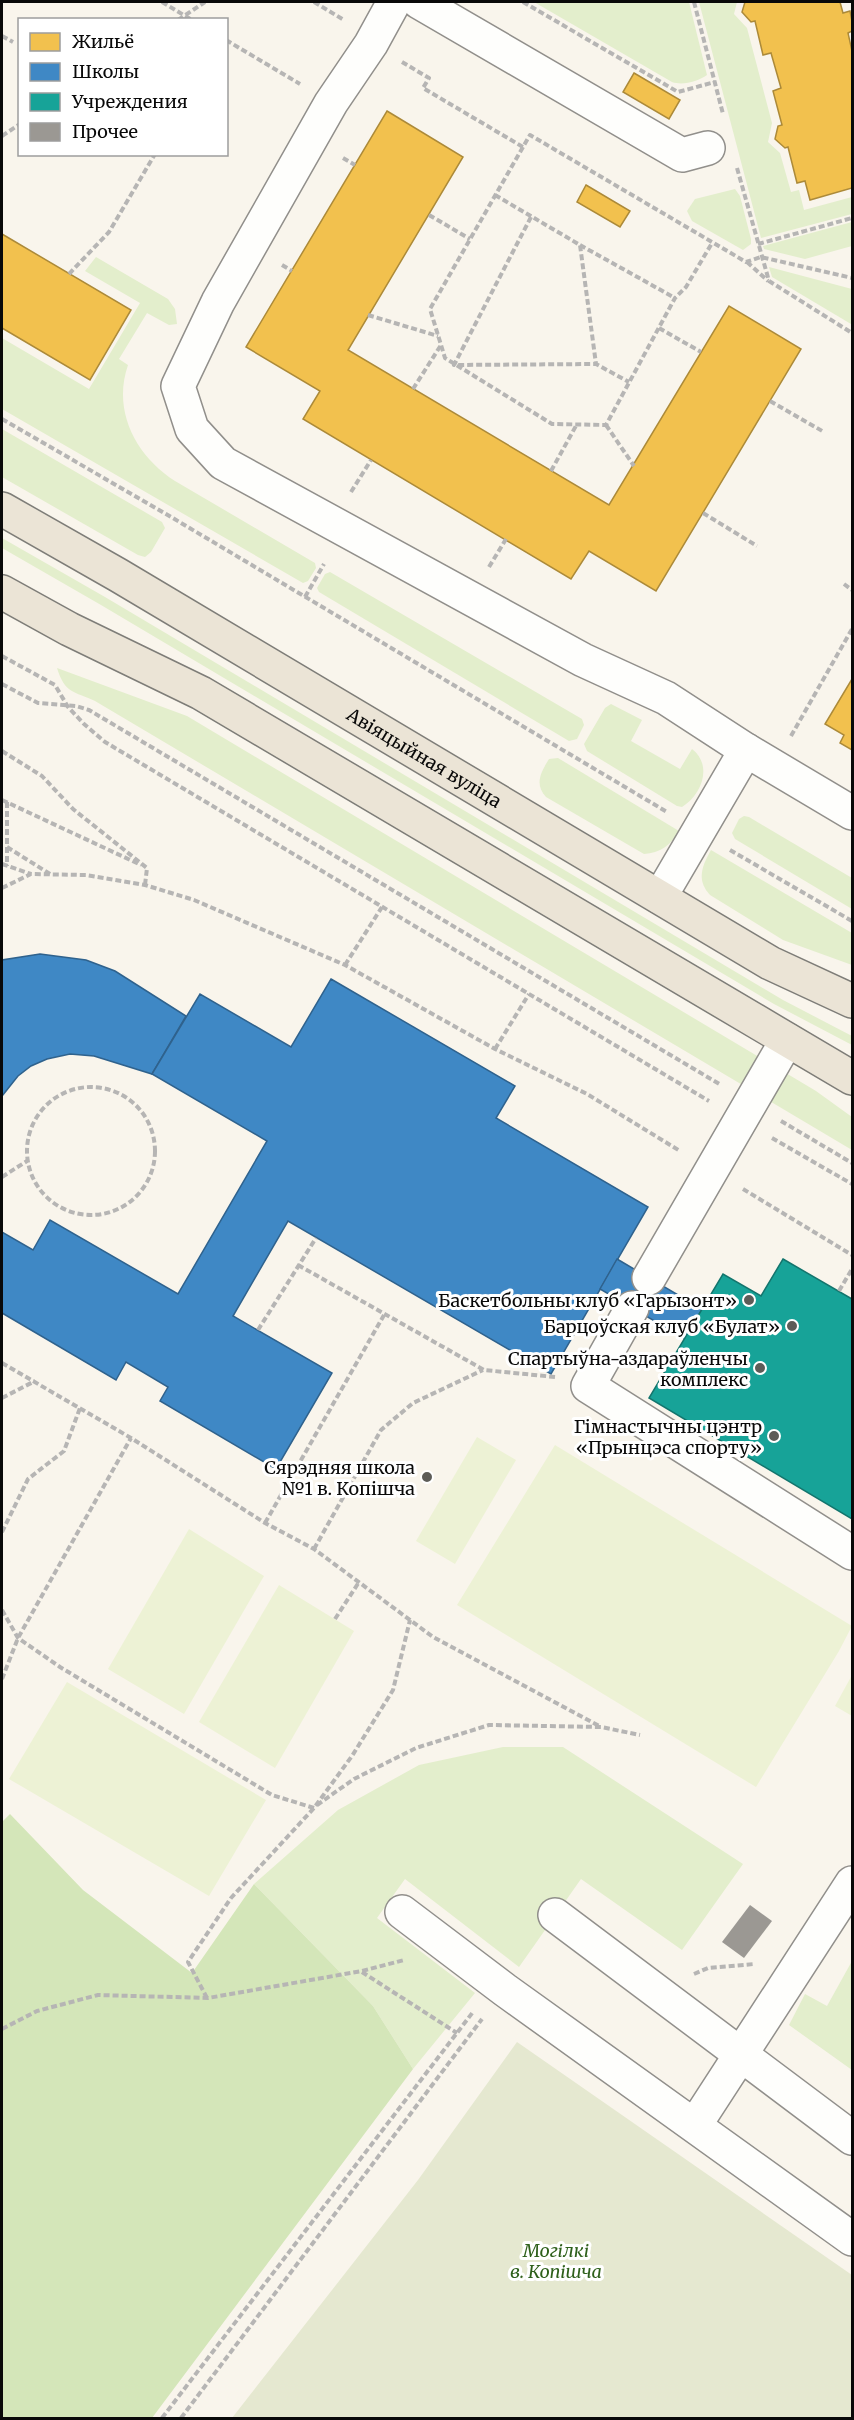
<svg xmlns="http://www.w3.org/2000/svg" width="854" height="2420" font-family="Merriweather,serif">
	<rect width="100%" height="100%" fill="#f9f5ec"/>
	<g fill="#e3eecc">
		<path d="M534,2h155l18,73c-9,6 -24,11 -35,7z"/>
		<path d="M699,2h38l-3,12 13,14 25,95 -4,19 12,11 11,39 8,-2 5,20 48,-13v17l-91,24z"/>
		<path d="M735,189l5,7 11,43v5l-8,6 -51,-29 -5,-10 8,-12z"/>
		<path d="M852,222v24l-47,13 -41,-10 -1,-3z"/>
		<path d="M96,257l72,42 7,10 2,15 -8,1 -22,-12 -28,46 9,6c-16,46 8,91 47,116l140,82 1,5 -8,13 -5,2 -301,-174v-71l87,51 51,-86 -55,-32z"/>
		<path d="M769,267l83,22 -1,35 -79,-47z"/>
		<path d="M2,429l160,93 3,6 -14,24 -6,5 -7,-2 -136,-78z"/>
		<path d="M2,538l103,59 678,403 69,36v9l-78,-41 -673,-399 -99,-57z"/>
		<path d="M330,572l252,147 2,6 -7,14 -8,2 -250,-149 -2,-4 8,-14z"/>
		<path d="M57,668l130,48 629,375 36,26v33l-757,-449c-21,-10 -30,-7 -38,-33z"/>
		<path d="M611,704l31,16 -11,21 49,28 12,-20c21,16 10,46 -10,58l-5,-1 -90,-55 -3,-7 21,-36z"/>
		<path d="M558,758l121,73c-8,14 -19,22 -35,23l-98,-57c-12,-13 -5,-25 3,-38z"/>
		<path d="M744,816l5,1 103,61v31l-117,-70 -3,-6 7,-14z"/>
		<path d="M711,850l141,83v32l-69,-25 -73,-45c-14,-15 -8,-29 1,-45z"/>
		<path d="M503,1747h60l180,117 -61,86 -101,-71 -62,88 -114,-88 -28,39 98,75 -62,76 -40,-63 -119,-122 84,-74 81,-45z"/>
		<path d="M852,1961v109l-63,-45 16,-31 22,12z"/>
	</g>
	<path fill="#d4e6b9" d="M10,1814l73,76 109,83 62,-89 119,122 40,63 -261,349h-150v-596z"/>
	<path fill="#e5e8d0" d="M517,2042l335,233v143h-620l186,-238z"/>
	<g fill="#edf2d5">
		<path d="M477,1437l39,23 -61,104 -39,-23z"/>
		<path d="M555,1445l297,181 -13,25 -83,136 -299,-182z"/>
		<path d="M189,1529l75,47 -80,138 -76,-45z"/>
		<path d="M279,1585l75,46 -79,137 -76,-46z"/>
		<path d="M852,1675v41l-17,-10z"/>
		<path d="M67,1682l199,118 -57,96 -200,-117z"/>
	</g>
	<g fill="#f2c14e" stroke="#ac8a39" stroke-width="1.5">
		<path d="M745,2h95l3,11 7,-2 2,10v10l-4,2 4,18v137l-42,12 -5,-19 -8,2 -9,-36 -3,1 -10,-9 3,-13 4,-1 -9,-34 8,-3 -10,-35 -8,2 -8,-34 -4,1 -9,-10z"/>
		<path d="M634,73l46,27 -11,19 -46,-27z"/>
		<path d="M387,111l76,46 -115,193 261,155 120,-199 72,43 -145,242 -67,-40 -18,28 -268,-160 17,-28 -74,-44z"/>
		<path d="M586,185l44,26 -10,16 -43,-25z"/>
		<path d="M2,234l129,76 -41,70 -88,-52z"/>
		<path d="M852,679v71l-12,-7 4,-8 -19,-11z"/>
	</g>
	<g fill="#3f88c5" stroke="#2f628d" stroke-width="1.5">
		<path d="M40,954l46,6 29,11 71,45 -34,58 -58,-18 -24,-2 -23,5 -16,7 -13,10 -16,20v-136z"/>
		<path d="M331,979l184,107 -19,32 152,89 -97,167 -263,-153 -55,95 99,57 -56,96 -116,-68 8,-14 -42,-25 -10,18 -114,-67v-81l31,18 17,-30 128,74 89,-153 -115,-67 48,-80 91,53z"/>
		<path d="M617,1259l85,50 -17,30 -85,-50z"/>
	</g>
	<path fill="#17a398" stroke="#13756d" stroke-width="1.5" d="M783,1259l69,40v220l-203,-121 74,-124 38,22z"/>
	<path fill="#9b9893" d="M750,1905l22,16 -28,37 -22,-16z"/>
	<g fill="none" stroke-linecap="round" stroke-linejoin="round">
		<defs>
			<g id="minor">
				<path d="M394,2l-23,42 -40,59 -113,199 -40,84 14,43 31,34 360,197 83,38 80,52 106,63"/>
				<path d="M419,2l263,153 26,-7"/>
				<path d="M660,897l86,-147"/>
				<path d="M649,1278l138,-238"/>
				<path d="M632,1308l-44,78 264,167"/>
				<path d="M402,1912l103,78 347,249"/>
				<path d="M555,1915l297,223"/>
				<path d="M695,2125l157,-242"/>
			</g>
			<g id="major">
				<path id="s1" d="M2,509l116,66 652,388 82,38"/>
				<path d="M2,592l67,37 132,64 651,385"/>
			</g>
		</defs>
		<use href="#minor" stroke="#918f8b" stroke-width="36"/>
		<use href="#major" stroke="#7e7d78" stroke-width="36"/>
		<g stroke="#b6b5b4" stroke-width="4" stroke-dasharray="6 3" stroke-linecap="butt">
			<path d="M162,2l30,18"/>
			<path d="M314,2l30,18"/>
			<path d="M523,2l155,90 37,-10"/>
			<path d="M694,2l29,112"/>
			<path d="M178,20l27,-18"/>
			<path d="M2,36l11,6"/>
			<path d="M226,40l74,44"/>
			<path d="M402,62l27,16 -6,10 100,59 7,-12 216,127 15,-5 91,21"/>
			<path d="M2,136l18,-12"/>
			<path d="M523,147l-93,162 15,49 107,66 54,1 69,-127 11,-11 26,-44"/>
			<path d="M343,158l12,7"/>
			<path d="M737,168l32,113 83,52"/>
			<path d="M495,195l85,50 16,119 33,18"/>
			<path d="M429,215l41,24"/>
			<path d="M531,217l-77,148 142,-1"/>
			<path d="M758,244l94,-26"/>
			<path d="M580,245l95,53"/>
			<path d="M747,262l21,19"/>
			<path d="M282,265l10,6"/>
			<path d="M69,274l40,-42 46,-78"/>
			<path d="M368,315l70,21"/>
			<path d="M659,328l42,24"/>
			<path d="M413,389l28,-44"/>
			<path d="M770,401l54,31"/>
			<path d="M2,419l164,95 501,298"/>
			<path d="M606,425l28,41"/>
			<path d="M551,471l26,-47"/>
			<path d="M351,492l20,-32"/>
			<path d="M703,513l54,33"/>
			<path d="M489,567l17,-28"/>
			<path d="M844,584l8,6"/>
			<path d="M305,597l19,-33"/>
			<path d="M2,656l53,29 13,22 16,17 21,18 604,359"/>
			<path d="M2,684l36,19 38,3 13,4 632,375"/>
			<path d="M791,736l61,-107"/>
			<path d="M2,751l40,25 31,33 74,59 -2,17"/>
			<path d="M2,800l139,65"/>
			<path d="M7,802v64"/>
			<path d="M7,847l43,27"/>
			<path d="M730,850l122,71"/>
			<path d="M2,864l29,10"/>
			<path d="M2,888l29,-14 55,1 59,10 49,15 151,65 150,84 92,45 93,57"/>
			<path d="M345,965l37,-58"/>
			<path d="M495,1049l34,-55"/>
			<circle cx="91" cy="1151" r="64"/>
			<path d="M781,1121l71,42"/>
			<path d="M772,1138l80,46"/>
			<path d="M2,1177l25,-16"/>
			<path d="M743,1189l109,66"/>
			<path d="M298,1265l186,105 71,7"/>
			<path d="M839,1291l13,-22"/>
			<path d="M258,1330l58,-92"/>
			<path d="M2,1363l129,75 134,85 49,26 119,88 168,90"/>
			<path d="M2,1398l33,-17"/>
			<path d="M265,1523l119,-208"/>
			<path d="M2,1532l26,-53 36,-28 16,-43"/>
			<path d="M314,1549l67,-119 32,-27 70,-33"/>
			<path d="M2,1610l16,28 42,29 212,128 42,13"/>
			<path d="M335,1619l24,-37"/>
			<path d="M2,1679l16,-41 113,-200"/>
			<path d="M317,1805l37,-26 62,-31 73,-23 112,2 39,8"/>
			<path d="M362,1972l95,61"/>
			<path d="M694,1974l14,-6 46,-4"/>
			<path d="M207,1998l-19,-36 43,-64 83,-90 38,-52 41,-66 17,-70"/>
			<path d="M2,2029l35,-18 61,-16 110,3 154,-27 42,-11"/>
			<path d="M162,2418l311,-406"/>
			<path d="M181,2418l301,-399"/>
		</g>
		<use href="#minor" stroke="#fefefc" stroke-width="33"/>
		<use href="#major" stroke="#ebe4d6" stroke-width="33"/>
	</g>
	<g fill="#5d5c58" stroke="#fff" stroke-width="2">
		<circle cx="749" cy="1300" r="6"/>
		<circle cx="792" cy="1326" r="6"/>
		<circle cx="760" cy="1368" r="6"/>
		<circle cx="774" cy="1436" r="6"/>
		<circle cx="427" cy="1477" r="6"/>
	</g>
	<g text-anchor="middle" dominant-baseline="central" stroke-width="6" stroke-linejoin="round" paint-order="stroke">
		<g font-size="18" fill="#090909" stroke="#fff">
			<text stroke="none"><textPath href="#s1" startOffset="490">Авіяцыйная вуліца</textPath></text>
		</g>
		<g font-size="18" fill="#090909" stroke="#fff" text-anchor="end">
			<text x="737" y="1300">Баскетбольны клуб «Гарызонт»</text>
			<text x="780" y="1326">Барцоўская клуб «Булат»</text>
			<text x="748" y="1358">Спартыўна-аздараўленчы<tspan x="748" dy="21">комплекс</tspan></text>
			<text x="762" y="1426">Гімнастычны цэнтр<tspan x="762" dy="21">«Прынцэса спорту»</tspan></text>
			<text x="415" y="1467">Сярэдняя школа<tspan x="415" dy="21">№1 в. Копішча</tspan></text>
		</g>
		<g font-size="18" font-style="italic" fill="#2e601b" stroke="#fff">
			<text x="556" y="2250">Могілкі<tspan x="556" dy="21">в. Копішча</tspan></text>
		</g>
	</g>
	<rect width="854" height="2420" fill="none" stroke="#090909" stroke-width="6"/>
	<rect x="18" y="18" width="210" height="138" fill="#ffffff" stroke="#9d9d9d" stroke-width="1.5"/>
	<rect x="30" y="33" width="30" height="18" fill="#f2c14e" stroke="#9d9d9d" stroke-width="1.5"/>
	<text x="72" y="48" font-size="18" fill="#090909">Жильё</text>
	<rect x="30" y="63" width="30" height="18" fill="#3f88c5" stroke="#9d9d9d" stroke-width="1.5"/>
	<text x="72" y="78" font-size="18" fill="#090909">Школы</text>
	<rect x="30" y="93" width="30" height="18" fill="#17a398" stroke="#9d9d9d" stroke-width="1.5"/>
	<text x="72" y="108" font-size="18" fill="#090909">Учреждения</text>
	<rect x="30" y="123" width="30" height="18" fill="#9b9893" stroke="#9d9d9d" stroke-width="1.5"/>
	<text x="72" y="138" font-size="18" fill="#090909">Прочее</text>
</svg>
